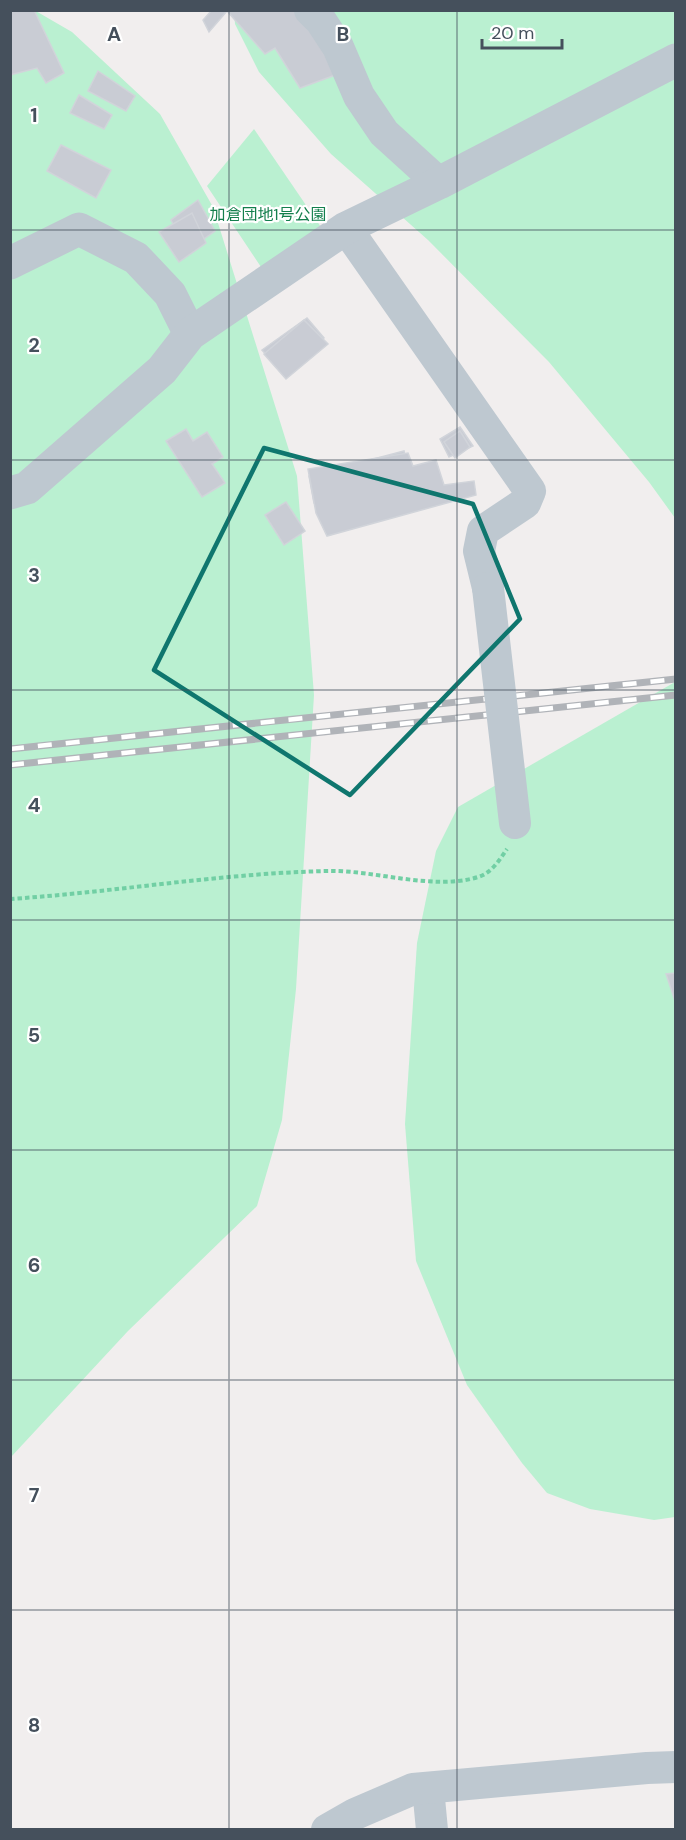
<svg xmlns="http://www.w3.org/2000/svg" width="686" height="1840" font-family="'DM Sans','Noto Sans JP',sans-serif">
	<rect width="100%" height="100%" fill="#f1eeee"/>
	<g fill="#baf0d1">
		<path d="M34,10l38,22 88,82 53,93 84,269 17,219 -18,294 -14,131 -25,86 -129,125 -117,126 -1,-1446z"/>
		<path d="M234,11h441v507l-26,-36 -100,-120 -121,-122 -97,-86 -72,-82 -24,-48z"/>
		<path d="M254,129l71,104 -64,34 -54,-81z"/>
		<path d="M675,682v835l-21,3 -64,-11 -43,-16 -25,-30 -55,-78 -51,-124 -11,-137 12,-181 19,-92 22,-44z"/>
	</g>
	<g fill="#c9ccd4" stroke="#d1d4da" stroke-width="1.5">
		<path d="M10,10h24l30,63 -18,10 -9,-15 -27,7z"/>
		<path d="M212,10h86l40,64 -38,14 -25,-40 -10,6 -38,-43 -18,21 -6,-12z"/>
		<path d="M98,71l37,25 -9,15 -38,-20z"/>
		<path d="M79,95l33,20 -8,14 -34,-16z"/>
		<path d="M61,145l50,25 -15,28 -49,-27z"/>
		<path d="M198,200l17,31 -27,19 -17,-30z"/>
		<path d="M192,213l14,30 -27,19 -20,-30z"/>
		<path d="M307,318l17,20 -42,34 -20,-22z"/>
		<path d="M304,320l24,24 -42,35 -22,-25z"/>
		<path d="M460,427l13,19 -24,11 -9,-18z"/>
		<path d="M186,429l7,12 14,-9 16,25 -11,7 13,19 -23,14 -36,-56z"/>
		<path d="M460,431l10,16 -15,11 -11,-16z"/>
		<path d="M404,451l4,19 26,-7 5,24 -125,16 -5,-27z"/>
		<path d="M408,453l5,13 23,-6 8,25 30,-4 2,14 -149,41 -11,-23 -8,-44z"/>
		<path d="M286,502l19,29 -21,14 -19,-30z"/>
		<path d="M676,973v31l-10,-30z"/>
	</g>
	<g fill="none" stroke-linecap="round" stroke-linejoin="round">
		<path stroke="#71cfa4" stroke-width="4" stroke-dasharray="4.5 3" stroke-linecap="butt" d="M10,899c107,-7 212,-26 319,-28 46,-1 105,20 149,6 14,-4 22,-18 29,-28"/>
		<g stroke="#bec8d0" stroke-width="32">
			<path d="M310,10l11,11 17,26 21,49 25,37 55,50"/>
			<path d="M346,228l184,263 -5,12 -42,28 -4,20 9,37"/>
			<path d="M428,1788l4,42"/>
			<path d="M327,1830l28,-16 58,-25 234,-21 29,-1"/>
		</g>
		<g stroke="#bec8d0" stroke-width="33">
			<path d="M10,263l69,-34 57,29 34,36 20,40"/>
			<path d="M10,493l17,-5 135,-118 28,-36 156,-106 93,-45 237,-123"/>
		</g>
		<defs>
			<g id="rail">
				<path d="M10,749l666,-70"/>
				<path d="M10,765l666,-70"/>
			</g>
		</defs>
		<use href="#rail" stroke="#b0b3b8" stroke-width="7"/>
		<use href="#rail" stroke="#fff" stroke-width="4.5" stroke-dasharray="14" stroke-linecap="butt"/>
		<path stroke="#bec8d0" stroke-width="32" d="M488,588l27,235"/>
	</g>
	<path fill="none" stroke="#0f766e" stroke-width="4.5" stroke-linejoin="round" d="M264,448l209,56 47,115 -170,176 -196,-125z"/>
	<path fill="none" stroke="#45505c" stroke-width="1.5" stroke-opacity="0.55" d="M229,10v1820M457,10v1820M10,230h666M10,460h666M10,690h666M10,920h666M10,1150h666M10,1380h666M10,1610h666"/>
	<g text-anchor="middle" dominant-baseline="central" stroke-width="4.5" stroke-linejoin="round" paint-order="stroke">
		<g font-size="16" fill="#147f4d" stroke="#fff">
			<text x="268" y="214">加倉団地1号公園</text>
		</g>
	</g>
	<g font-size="20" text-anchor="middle" font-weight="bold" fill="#45505c" stroke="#fff" stroke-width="4.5" stroke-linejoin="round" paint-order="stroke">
		<text x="114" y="41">A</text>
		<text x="343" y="41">B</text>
		<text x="34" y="122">1</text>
		<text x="34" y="352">2</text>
		<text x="34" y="582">3</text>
		<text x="34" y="812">4</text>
		<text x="34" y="1042">5</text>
		<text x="34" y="1272">6</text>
		<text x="34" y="1502">7</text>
		<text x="34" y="1732">8</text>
	</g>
	<rect width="686" height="1840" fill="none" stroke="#45505c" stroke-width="24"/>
	<path d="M482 39v9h80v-9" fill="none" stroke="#45505c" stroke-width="3"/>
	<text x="491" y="39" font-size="18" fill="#45505c" stroke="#ffffff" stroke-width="4.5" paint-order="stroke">20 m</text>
</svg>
